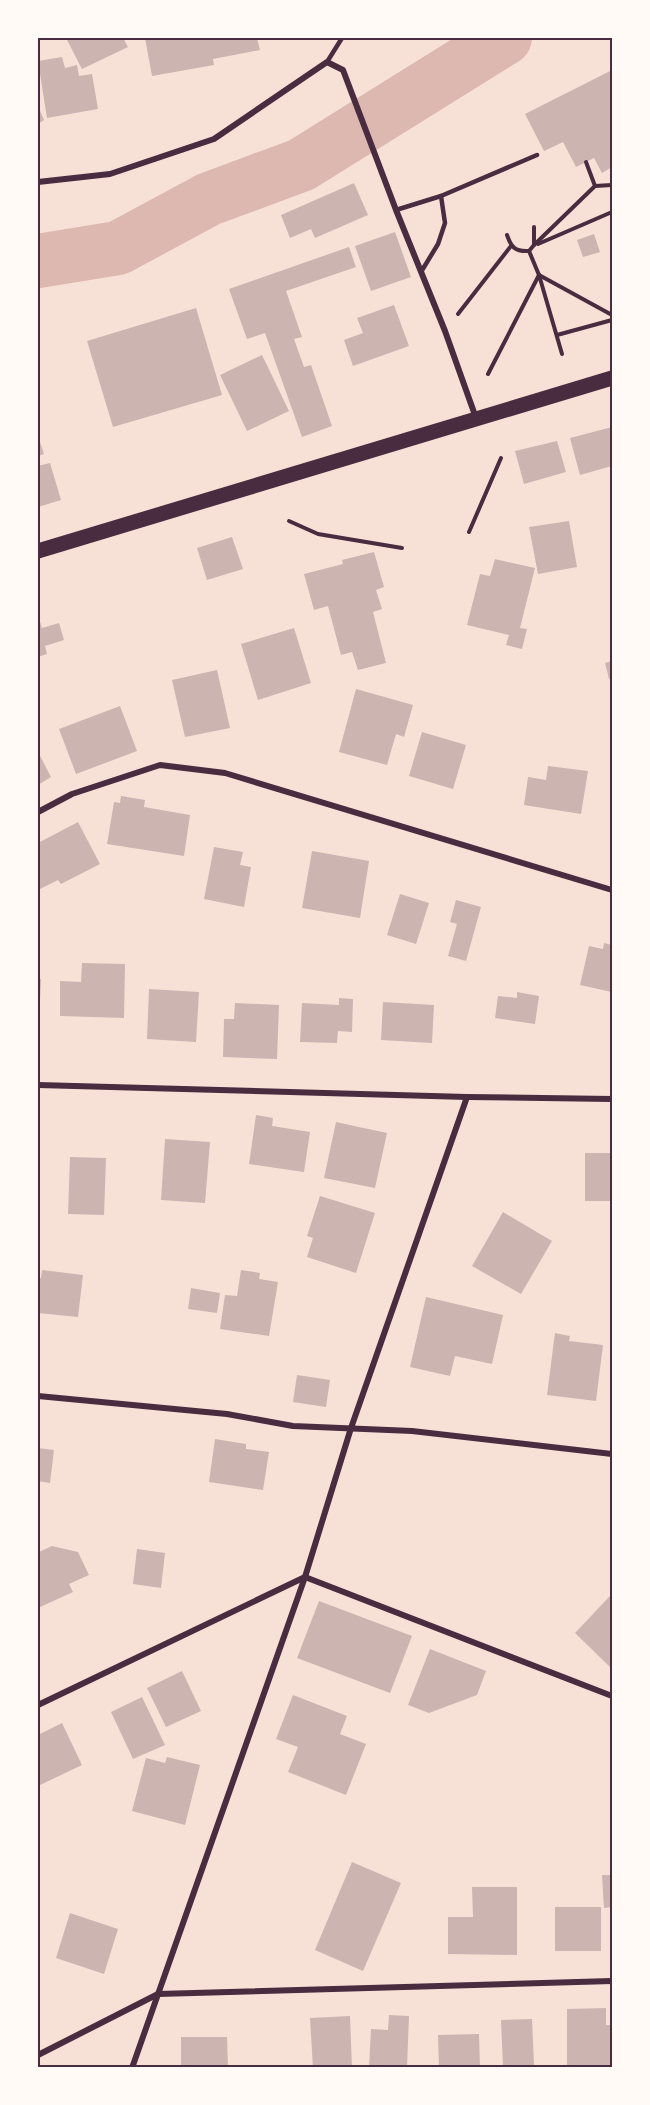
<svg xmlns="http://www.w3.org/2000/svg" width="650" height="2105" font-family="'Roboto Condensed',sans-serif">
	<rect width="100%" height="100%" fill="#f7e1d7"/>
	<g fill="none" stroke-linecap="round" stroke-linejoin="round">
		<path stroke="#dcb8b0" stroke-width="54" d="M38,261l80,-13 91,-49 92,-34 204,-127"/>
	</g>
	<g fill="#ccb4b1">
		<path d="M66,38h57l5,9 -46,22z"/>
		<path d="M145,38h112l3,12 -47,9 1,6 -62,11z"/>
		<path d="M62,57l3,11 12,-3 2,11 13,-2 6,35 -51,9 -9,-57z"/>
		<path d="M612,70v97l-10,6 -8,-15 -18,9 -13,-25 -19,9 -19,-37z"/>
		<path d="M38,106l6,14 -6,4z"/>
		<path d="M354,183l14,32 -53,23 -4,-9 -21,9 -9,-23z"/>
		<path d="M395,232l16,45 -40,14 -16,-45z"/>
		<path d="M594,234l6,18 -17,5 -6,-17z"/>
		<path d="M349,247l7,20 -70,24 16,46 -8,2 10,28 7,-2 21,61 -30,11 -37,-104 -18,6 -18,-50z"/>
		<path d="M394,305l15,41 -56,20 -9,-26 19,-7 -6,-15z"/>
		<path d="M196,308l26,87 -109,32 -26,-86z"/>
		<path d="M262,355l27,56 -42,20 -27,-56z"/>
		<path d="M612,427v39l-32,9 -10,-37z"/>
		<path d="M38,436l6,18 -6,2z"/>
		<path d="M557,441l9,31 -42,12 -9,-33z"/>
		<path d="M50,463l11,37 -23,7v-41z"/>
		<path d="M569,521l8,46 -39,7 -9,-47z"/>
		<path d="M232,537l11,32 -36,11 -10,-32z"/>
		<path d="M374,552l10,35 -8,3 6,19 -9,3 13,51 -28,7 -6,-18 -11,3 -13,-49 -14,4 -10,-36 39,-10 -1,-4z"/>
		<path d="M495,559l40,9 -15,60 7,1 -5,20 -16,-4 3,-10 -42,-10 13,-51 10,2z"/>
		<path d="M38,615l4,13 17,-5 5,17 -19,6 2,8 -9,3z"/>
		<path d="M294,628l17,55 -53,17 -17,-56z"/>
		<path d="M612,661v17l-3,1 -4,-16z"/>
		<path d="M217,670l13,58 -45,9 -13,-57z"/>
		<path d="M356,689l57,16 -9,32 -8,-3 -9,31 -48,-13z"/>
		<path d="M120,706l17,45 -61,23 -17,-45z"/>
		<path d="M422,732l44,13 -13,44 -44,-13z"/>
		<path d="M38,752l13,25 -13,8z"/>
		<path d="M548,766l40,5 -7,43 -57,-9 4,-28 18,3z"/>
		<path d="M121,796l24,4 -1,7 46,8 -6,41 -77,-12 7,-42 6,1z"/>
		<path d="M78,822l22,42 -39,20 -3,-4 -20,10v-47z"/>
		<path d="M214,847l29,5 -3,13 11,2 -7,40 -40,-8z"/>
		<path d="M312,851l57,10 -9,57 -58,-10z"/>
		<path d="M400,894l29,9 -13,41 -29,-9z"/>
		<path d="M456,900l25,7 -15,54 -18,-5 9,-32 -7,-2z"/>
		<path d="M604,943l8,2v47l-32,-7 9,-39 14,3z"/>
		<path d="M82,963l43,1 -1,54 -64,-2v-35l21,1z"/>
		<path d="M38,979h3l-2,44h-1z"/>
		<path d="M149,989l50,3 -3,50 -49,-3z"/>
		<path d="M517,992l22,4 -4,28 -40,-6 3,-22 19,2z"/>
		<path d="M339,998l14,1 -1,33 -14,-1 -1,12 -37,-1 2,-39 37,2z"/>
		<path d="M383,1002l51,3 -2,38 -51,-3z"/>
		<path d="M235,1003l44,2 -2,54 -54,-2 1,-38h10z"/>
		<path d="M256,1115l17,3 -1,8 38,6 -6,40 -55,-8z"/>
		<path d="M336,1122l51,11 -12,55 -51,-10z"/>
		<path d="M165,1139l45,3 -5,61 -44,-3z"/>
		<rect x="585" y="1153" width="27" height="48"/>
		<path d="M70,1157l36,1 -2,57 -36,-1z"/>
		<path d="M320,1196l55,17 -19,60 -49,-16 6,-19 -6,-2z"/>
		<path d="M503,1212l49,29 -31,53 -49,-28z"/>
		<path d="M42,1270l41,5 -5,42 -40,-4v-35h3z"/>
		<path d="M241,1270l19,3 -1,6 19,3 -9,54 -49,-7 5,-34 12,1z"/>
		<path d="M191,1288l29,5 -3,20 -29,-4z"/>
		<path d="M426,1297l77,18 -11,49 -37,-8 -5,20 -40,-9z"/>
		<path d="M555,1333l15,3 -1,5 34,4 -7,56 -49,-6z"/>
		<path d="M297,1375l33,5 -4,27 -33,-5z"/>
		<path d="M215,1439l31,5v5l23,3 -6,38 -54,-8z"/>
		<path d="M38,1448l16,2 -4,33 -12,-2z"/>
		<path d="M52,1546l26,6 11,23 -20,9 4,8 -35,16v-60l1,4z"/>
		<path d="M137,1549l28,4 -4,35 -28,-4z"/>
		<path d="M610,1596l2,3v66l-2,2 -35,-34z"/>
		<path d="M319,1601l93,35 -22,57 -93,-35z"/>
		<path d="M430,1649l56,22 -9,24 -48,18 -21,-8z"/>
		<path d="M182,1671l19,40 -35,16 -19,-39z"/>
		<path d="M293,1695l54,21 -7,18 26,10 -20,51 -58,-23 10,-25 -22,-8z"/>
		<path d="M142,1697l23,48 -32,14 -22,-47z"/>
		<path d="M62,1723l20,42 -44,21v-51z"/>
		<path d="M167,1757l33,8 -15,60 -53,-14 14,-53 19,5z"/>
		<path d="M352,1862l49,21 -38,88 -48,-21z"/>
		<path d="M602,1875h10v32l-8,1z"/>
		<path d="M472,1887h45v68l-69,-1v-37h25z"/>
		<rect x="555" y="1907" width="46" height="44"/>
		<path d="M70,1913l48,16 -14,45 -48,-16z"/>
		<path d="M606,2008v17h6v43h-45v-59z"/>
		<path d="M389,2015l20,1 -2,52h-38l2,-39 17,1z"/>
		<path d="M350,2016l2,52h-39l-3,-50z"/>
		<path d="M532,2019l2,46 -31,1 -2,-46z"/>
		<path d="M479,2034l1,34h-41l-1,-33z"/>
		<path d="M181,2037h46l1,31h-47z"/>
	</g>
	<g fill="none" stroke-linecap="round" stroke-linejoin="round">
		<g stroke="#4a2c40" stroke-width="4">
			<path d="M595,186l17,-1"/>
			<path d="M507,235c4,12 8,17 22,16l5,-6v-18"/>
			<path d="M538,244l74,-32"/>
			<path d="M534,245l61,-59 -9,-24"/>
			<path d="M539,275l73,40"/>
			<path d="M539,275l23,79"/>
			<path d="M458,314l53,-68"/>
			<path d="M557,335l55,-15"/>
			<path d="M488,374l51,-99 -10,-24"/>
			<path d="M289,521l29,13 84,14"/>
			<path d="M469,532l32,-74"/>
		</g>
		<g stroke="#4a2c40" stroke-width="4.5">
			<path d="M327,62l15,-24"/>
			<path d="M396,210l45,-14 96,-41"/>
			<path d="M421,272l17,-28 7,-21 -4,-27"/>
		</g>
		<g stroke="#4a2c40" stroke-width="6">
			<path d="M38,182l72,-8 104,-35 113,-77 16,8 53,140 49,121 31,87"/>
			<path d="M38,812l34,-18 88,-29 65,8 387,117"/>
			<path d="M38,1085l429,12 145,2"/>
			<path d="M38,1396l189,18 66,12 119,5 200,23"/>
			<path d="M38,1705l267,-128 307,119"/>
			<path d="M38,2055l120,-61 454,-13"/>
			<path d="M132,2068l173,-491 46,-149 116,-331"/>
		</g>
		<path stroke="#4a2c40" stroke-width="15" d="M38,551l574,-173"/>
	</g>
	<rect width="650" height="2105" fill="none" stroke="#fffaf5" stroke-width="78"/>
	<rect x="39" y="39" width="572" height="2027" fill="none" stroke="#4a2c40" stroke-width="2"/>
</svg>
